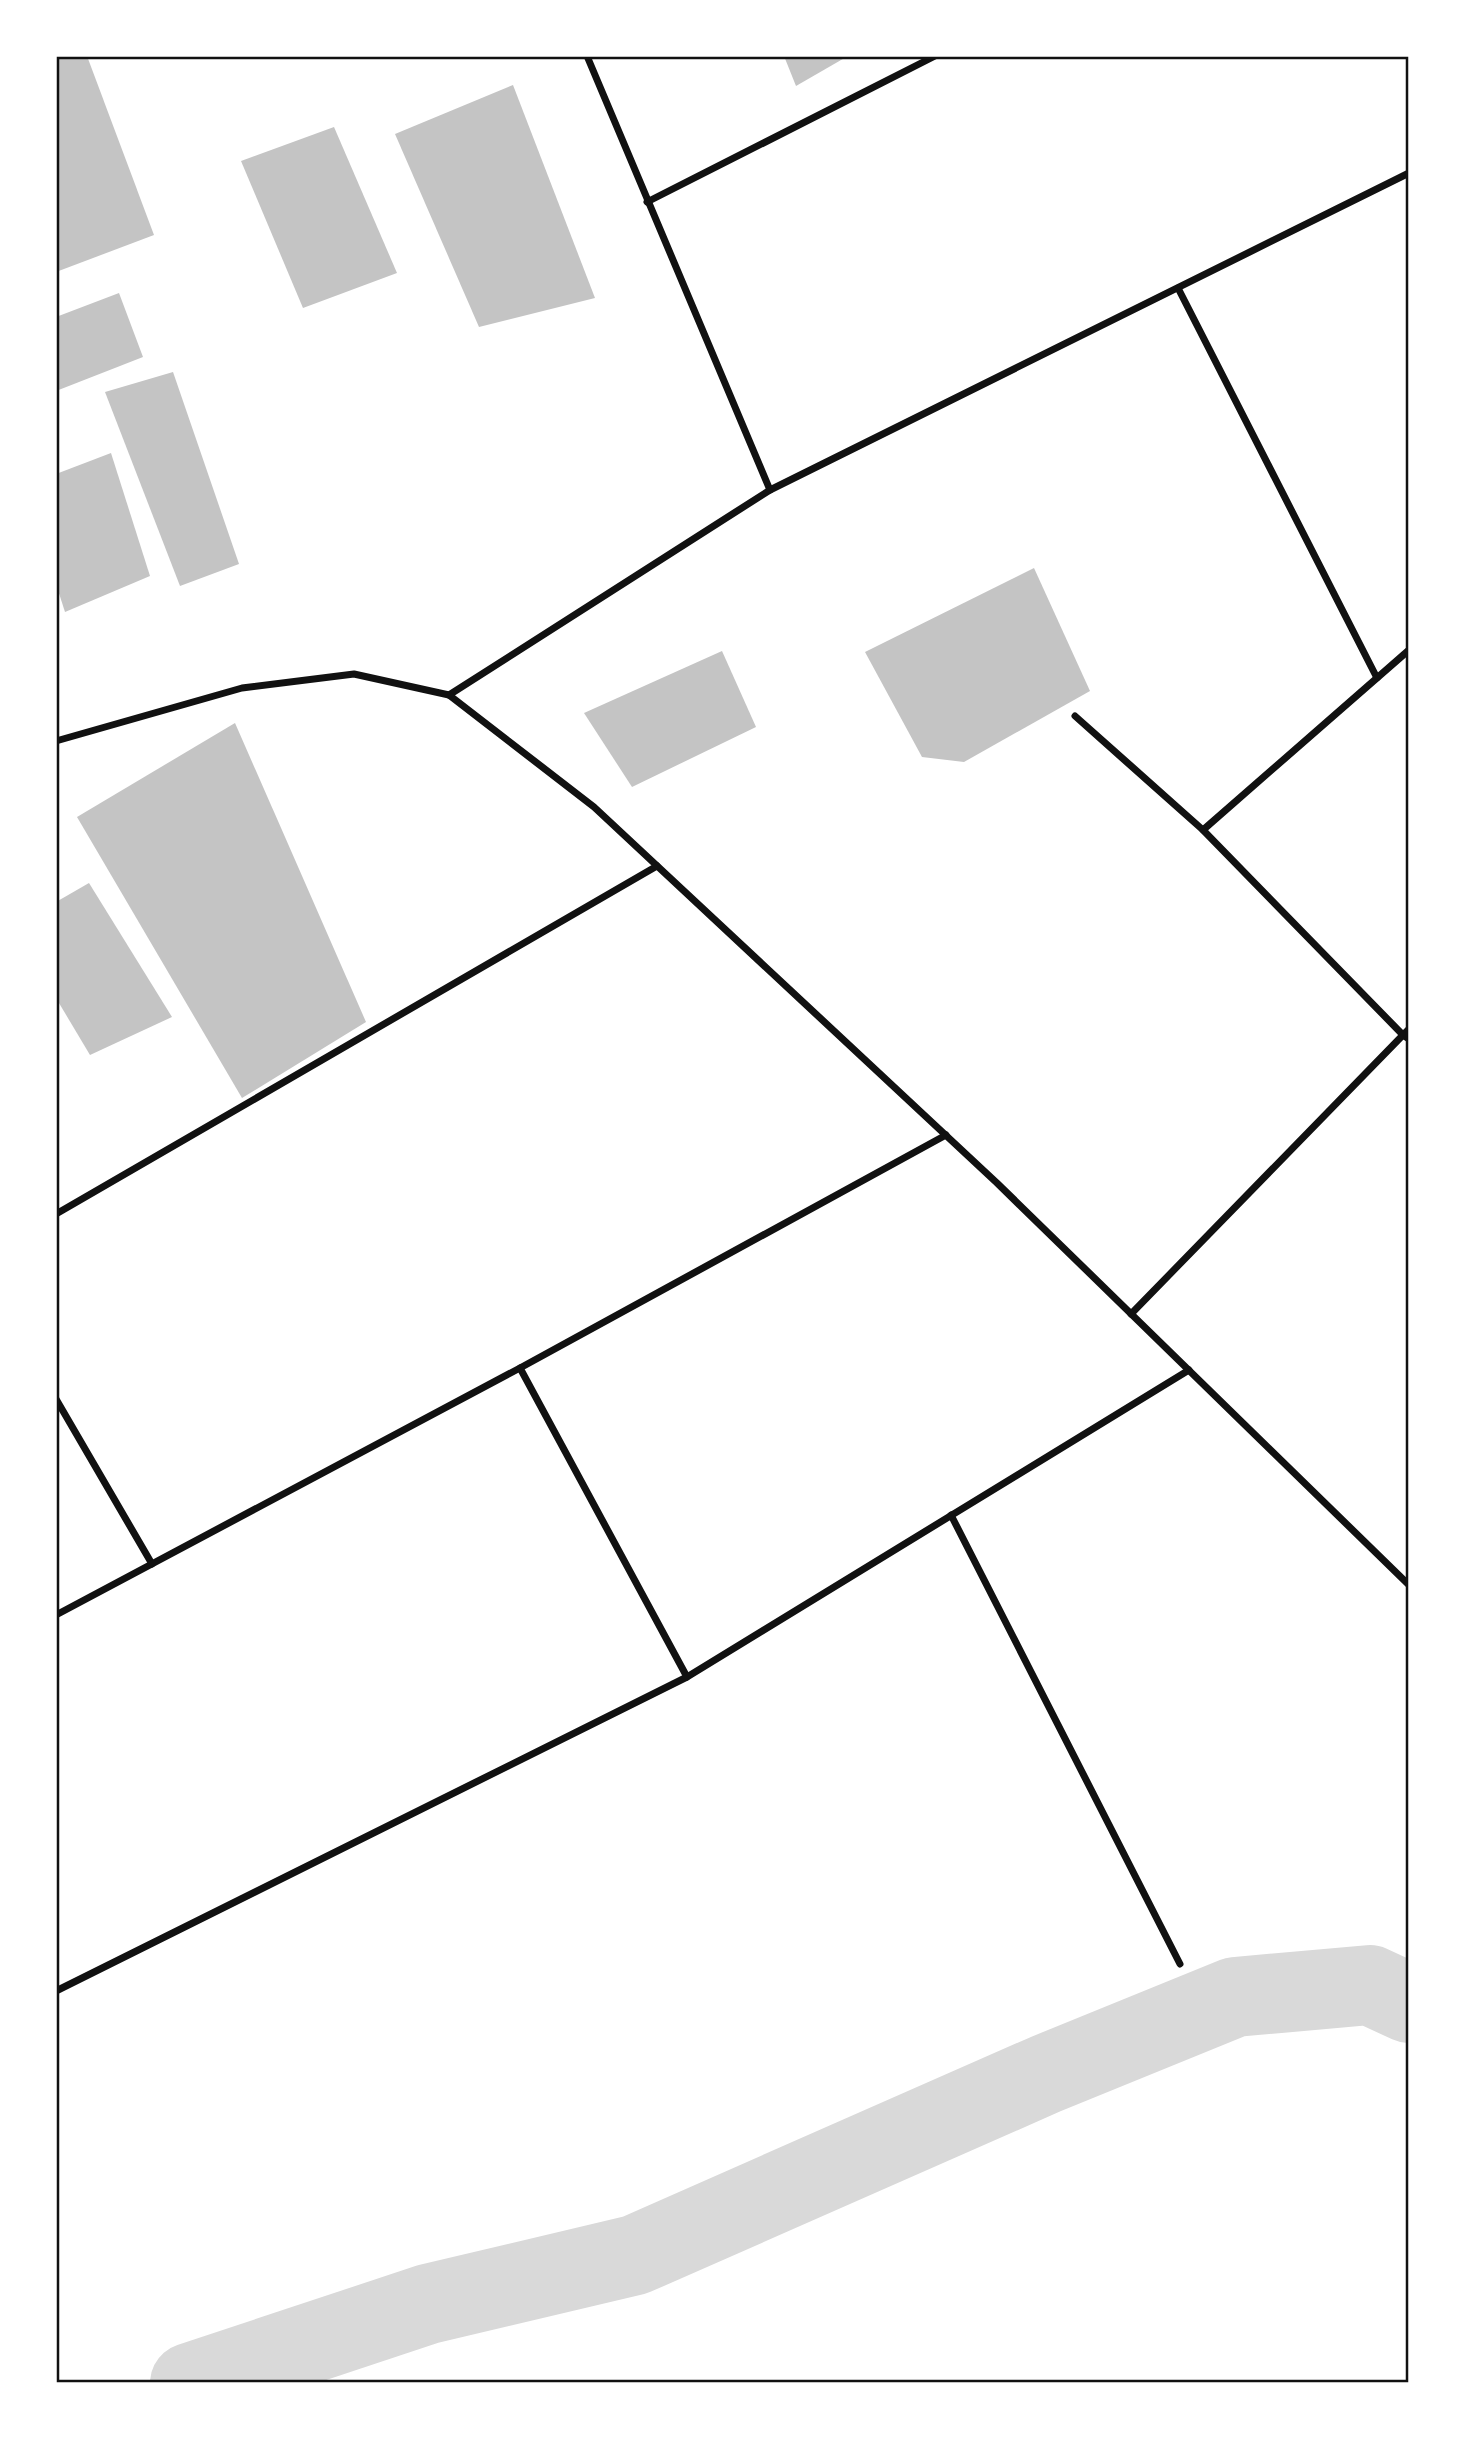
<svg xmlns="http://www.w3.org/2000/svg" width="1465" height="2439" font-family="'Space Grotesk',sans-serif">
	<rect width="100%" height="100%" fill="#fff"/>
	<g fill="none" stroke-linecap="round" stroke-linejoin="round">
		<path stroke="#d9d9d9" stroke-width="80" d="M190,2383l238,-79 207,-49 411,-181 189,-77 135,-12 39,18"/>
	</g>
	<g fill="#c4c4c4">
		<path d="M56,56h31l67,179 -98,37z"/>
		<path d="M784,56h64l-52,30z"/>
		<path d="M513,85l82,213 -116,29 -84,-193z"/>
		<path d="M334,127l63,146 -94,35 -62,-147z"/>
		<path d="M119,293l24,64 -87,34v-74z"/>
		<path d="M173,372l66,192 -59,22 -75,-194z"/>
		<path d="M111,453l39,123 -85,36 -9,-28v-110z"/>
		<path d="M1034,568l56,123 -126,71 -42,-5 -57,-105z"/>
		<path d="M722,651l34,76 -124,60 -48,-74z"/>
		<path d="M235,723l131,299 -124,76 -165,-281z"/>
		<path d="M89,883l83,134 -82,38 -34,-57v-96z"/>
	</g>
	<g fill="none" stroke-linecap="round" stroke-linejoin="round">
		<g stroke="#111" stroke-width="7">
			<path d="M587,56l183,434"/>
			<path d="M647,202l288,-146"/>
			<path d="M1178,288l199,390"/>
			<path d="M1409,650l-206,180 200,205 6,-6"/>
			<path d="M449,695l321,-205 639,-317"/>
			<path d="M1075,716l128,114"/>
			<path d="M56,741l186,-53 112,-14 95,21 145,112 403,376 412,402"/>
			<path d="M56,1214l601,-348"/>
			<path d="M1131,1314l272,-279 6,4"/>
			<path d="M520,1368l167,309"/>
			<path d="M56,1399l96,165"/>
			<path d="M951,1515l229,449"/>
			<path d="M56,1615l464,-247 426,-233"/>
			<path d="M56,1991l631,-314 502,-307"/>
		</g>
	</g>
	<rect width="1465" height="2439" fill="none" stroke="#ffffff" stroke-width="116"/>
	<rect x="58" y="58" width="1349" height="2323" fill="none" stroke="#111" stroke-width="2.5"/>
</svg>
